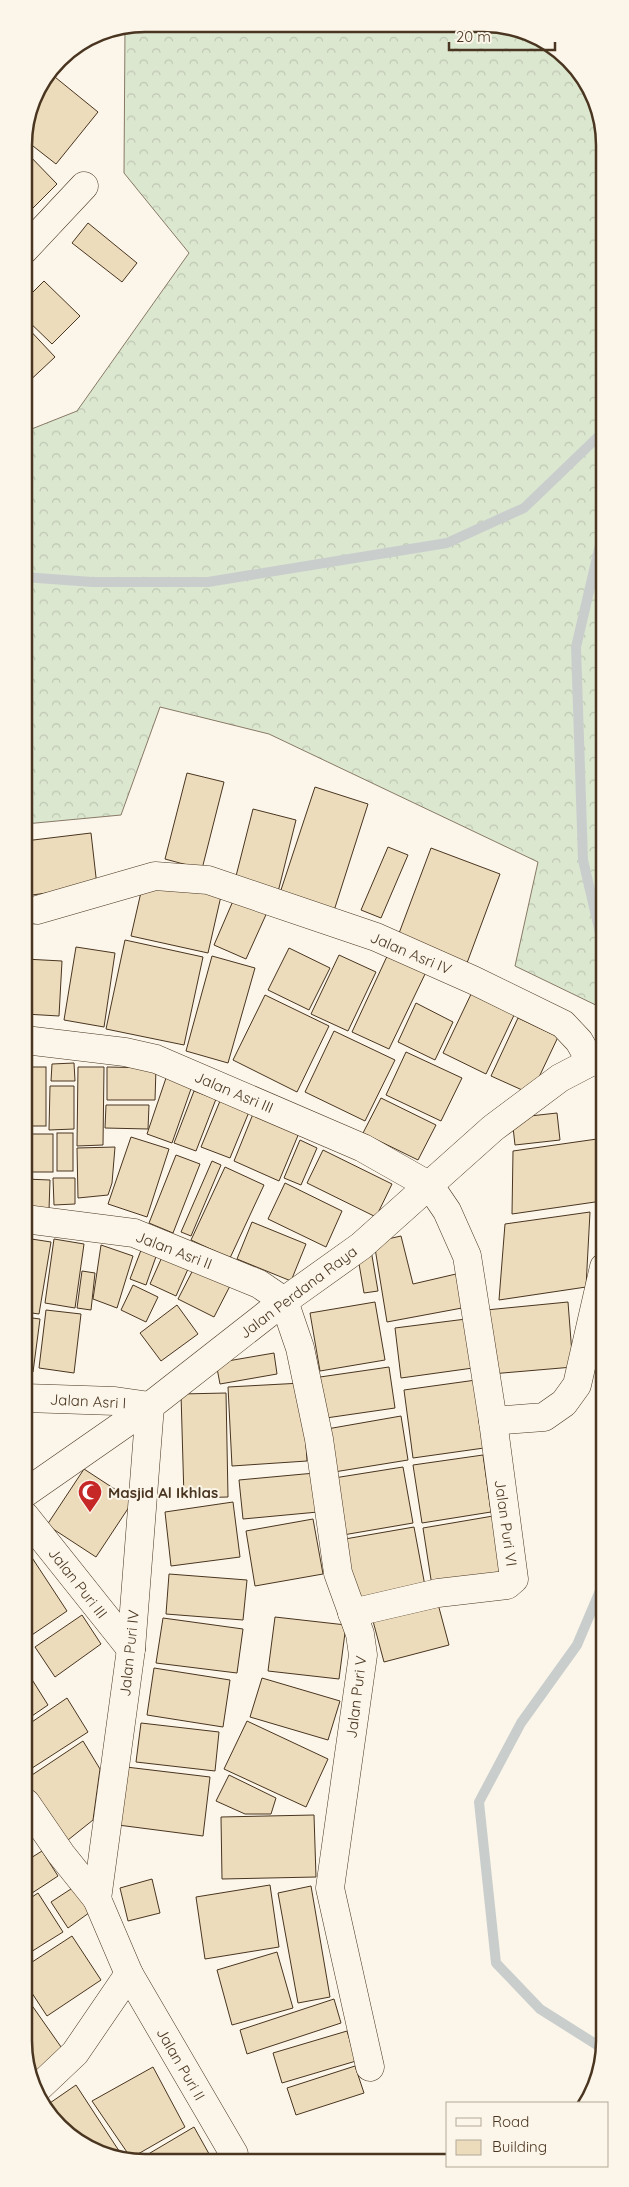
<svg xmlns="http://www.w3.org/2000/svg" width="629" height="2187" font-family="Quicksand,sans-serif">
	<defs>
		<pattern id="forest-crowns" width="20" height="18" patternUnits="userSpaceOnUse" patternTransform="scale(1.25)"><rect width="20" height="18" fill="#dce7d0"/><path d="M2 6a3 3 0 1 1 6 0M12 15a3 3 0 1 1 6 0" fill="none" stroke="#bec7b2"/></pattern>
	</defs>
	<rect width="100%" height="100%" fill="#fbf6e9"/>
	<path fill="url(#forest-crowns)" stroke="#887966" d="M145,24l363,2 62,34 33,62 1,887 -89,-43 23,-104 -269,-128 -109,-27 -39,108 -96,9 -1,-392 53,-21 112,-158 -65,-80 1,-145z"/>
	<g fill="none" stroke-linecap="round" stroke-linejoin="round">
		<g stroke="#c9cecd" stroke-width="10">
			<path d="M603,532l-27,115 7,213 21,90"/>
			<path d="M24,577l68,5h116l239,-39 77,-35 79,-76"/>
			<path d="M605,1579l-28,66 -56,78 -42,79 17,161 44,46 65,41"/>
		</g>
	</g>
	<g fill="#ecdcbc" stroke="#4a3520">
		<path d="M50,73l48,39 -42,52 -32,-25 9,-40z"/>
		<path d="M24,150l33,34 -33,33z"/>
		<path d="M88,223l49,40 -15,19 -50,-39z"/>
		<path d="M44,281l36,35 -28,28 -28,-27v-16z"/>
		<path d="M24,324l31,33 -31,29z"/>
		<path d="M187,773l37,9 -22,87 -37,-10z"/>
		<path d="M315,787l53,17 -36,113 -54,-18z"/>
		<path d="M253,809l43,11 -19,76 -43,-12z"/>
		<path d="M91,833l6,53 -72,10v-55z"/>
		<path d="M388,847l20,8 -27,63 -20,-8z"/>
		<path d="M431,848l69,26 -33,89 -69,-27z"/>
		<path d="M144,879l77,17 -13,57 -77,-17z"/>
		<path d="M236,894l33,14 -23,51 -32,-14z"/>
		<path d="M125,940l78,17 -19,88 -78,-16z"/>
		<path d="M76,947l39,6 -11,74 -40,-7z"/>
		<path d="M289,948l41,20 -21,42 -41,-20z"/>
		<path d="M389,952l38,18 -38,79 -37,-17z"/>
		<path d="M339,955l37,17 -28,59 -37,-17z"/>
		<path d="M212,956l43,12 -27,95 -42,-12z"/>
		<path d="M25,959l37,2 -3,55 -34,-2z"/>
		<path d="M473,990l43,21 -30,63 -43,-21z"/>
		<path d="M265,995l64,31 -32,66 -64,-32z"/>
		<path d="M416,1003l37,19 -18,38 -37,-18z"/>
		<path d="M518,1018l40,19 -27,57 -40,-18z"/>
		<path d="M334,1031l61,29 -30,61 -60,-29z"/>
		<path d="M406,1052l56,26 -21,43 -55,-26z"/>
		<path d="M74,1063l1,18h-24l1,-17z"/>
		<rect x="25" y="1067" width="21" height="59"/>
		<path d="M78,1067h26l-1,78 -26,1z"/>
		<path d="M107,1067l49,1 -1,32h-48z"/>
		<path d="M166,1078l26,8 -20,57 -25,-9z"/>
		<path d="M50,1086h24v43l-25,1z"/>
		<path d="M194,1091l22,8 -20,52 -22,-8z"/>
		<path d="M381,1098l55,27 -18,35 -55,-27z"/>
		<path d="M220,1101l29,11 -19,46 -29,-11z"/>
		<path d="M106,1105h43l-1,24 -43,-1z"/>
		<path d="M557,1113l3,27 -45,5 -3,-27z"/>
		<path d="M253,1114l46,19 -20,48 -45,-20z"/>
		<rect x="57" y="1133" width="16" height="38"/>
		<rect x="25" y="1134" width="28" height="38"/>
		<path d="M131,1137l38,12 -22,68 -39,-13z"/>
		<path d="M604,1138l-2,63 -90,13 1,-63z"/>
		<path d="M300,1140l17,8 -16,37 -17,-7z"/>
		<path d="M115,1147l-3,36 -4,12 -30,3 -1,-50z"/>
		<path d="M323,1150l69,34 -16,33 -69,-34z"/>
		<path d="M176,1155l24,9 -27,69 -24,-10z"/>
		<path d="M212,1161l9,4 -30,71 -10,-4z"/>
		<path d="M225,1167l39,18 -34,73 -39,-18z"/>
		<path d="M53,1178h22v26l-21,1z"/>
		<path d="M25,1179l25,1 -1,30 -24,-1z"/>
		<path d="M285,1183l57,28 -16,36 -58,-28z"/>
		<path d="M590,1212l-4,75 -87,13 6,-76z"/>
		<path d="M252,1222l54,22 -15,37 -54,-22z"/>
		<path d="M401,1236l12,48 43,-10 6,34 -75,14 -13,-80z"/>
		<path d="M25,1238l26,4 -12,72 -14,-2z"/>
		<path d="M54,1239l30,5 -9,64 -30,-5z"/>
		<path d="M101,1245l32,11 -16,52 -24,-9z"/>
		<path d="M143,1245l15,6 -12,34 -16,-6z"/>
		<path d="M371,1250l7,41 -14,2 -7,-41z"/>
		<path d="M162,1257l26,12 -12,27 -26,-12z"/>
		<path d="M195,1266l36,18 -17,33 -36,-18z"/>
		<path d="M82,1271l13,2 -4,37 -14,-2z"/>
		<path d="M133,1285l25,12 -12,25 -25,-12z"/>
		<path d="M375,1302l10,58 -65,11 -10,-58z"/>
		<path d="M568,1302l5,65 -82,7 -5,-64z"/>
		<path d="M177,1305l21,29 -37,27 -21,-28z"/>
		<path d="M46,1310l35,4 -7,59 -35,-5z"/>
		<path d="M25,1317l15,2 -7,53 -8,-1z"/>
		<path d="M466,1319l7,49 -72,10 -6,-50z"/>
		<path d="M274,1353l3,21 -57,10 -4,-21z"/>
		<path d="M389,1367l6,41 -69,10 -6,-41z"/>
		<path d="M476,1380l8,68 -71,10 -9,-68z"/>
		<path d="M302,1383l5,78 -75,5 -4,-79z"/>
		<path d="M226,1393l2,104 -44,1 -3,-104z"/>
		<path d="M401,1416l7,44 -74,12 -7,-43z"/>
		<path d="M483,1455l8,57 -69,11 -9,-58z"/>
		<path d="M403,1467l10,56 -70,12 -9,-57z"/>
		<path d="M84,1469l49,32 -37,56 -49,-32z"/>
		<path d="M315,1473l3,39 -75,7 -4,-39z"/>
		<path d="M233,1502l7,55 -69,9 -6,-54z"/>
		<path d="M493,1516l9,59 -70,11 -9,-58z"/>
		<path d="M313,1519l10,55 -68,12 -9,-55z"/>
		<path d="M414,1527l11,59 -70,12 -10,-59z"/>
		<path d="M25,1547l42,64 -41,28z"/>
		<path d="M169,1574l78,6 -4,40 -77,-6z"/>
		<path d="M438,1604l11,41 -65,17 -11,-41z"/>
		<path d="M82,1615l19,29 -46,33 -20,-30z"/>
		<path d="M275,1617l71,8 -7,54 -71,-8z"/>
		<path d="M163,1618l80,11 -6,44 -81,-10z"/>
		<path d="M154,1668l76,12 -7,47 -76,-12z"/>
		<path d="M26,1670l22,35 -22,15z"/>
		<path d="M262,1678l78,23 -12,39 -78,-23z"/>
		<path d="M67,1698l21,34 -62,40v-46z"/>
		<path d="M247,1721l81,38 -22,48 -82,-38z"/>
		<path d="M141,1723l78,9 -4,39 -79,-9z"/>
		<path d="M83,1741l17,28 -7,51 -30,24 -37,-57v-8z"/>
		<path d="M126,1767l84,10 -7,59 -85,-11z"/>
		<path d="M229,1775l47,23 -5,16h-26l-29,-13z"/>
		<path d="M314,1815l2,62 -94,2 -1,-62z"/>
		<path d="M42,1851l16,25 -32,21v-36z"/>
		<path d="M152,1879l8,34 -32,8 -8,-33z"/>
		<path d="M77,1885l16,25 -25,18 -17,-26z"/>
		<path d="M270,1885l9,62 -74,12 -9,-62z"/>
		<path d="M311,1886l19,111 -32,6 -20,-110z"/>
		<path d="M38,1893l25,39 -37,23v-54z"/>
		<path d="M72,1936l29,44 -54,36 -21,-32v-18z"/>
		<path d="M277,1952l16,56 -61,17 -15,-55z"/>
		<path d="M26,1997l40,57 -33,24 -7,-13z"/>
		<path d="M334,1999l7,24 -94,31 -7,-24z"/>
		<path d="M347,2031l9,30 -74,22 -9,-30z"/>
		<path d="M355,2066l9,27 -68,22 -9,-27z"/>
		<path d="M153,2067l32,60 -54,31 -39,-57z"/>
		<path d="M76,2085l47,72 -4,3 -60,-33 -12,-22z"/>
		<path d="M194,2127l19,34h-65l-3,-5z"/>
	</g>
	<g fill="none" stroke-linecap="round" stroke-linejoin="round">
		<defs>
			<g id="street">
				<path d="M24,250l60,-64"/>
				<path d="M37,910l118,-34 53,4 168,57 97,43 90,44 16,17 12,21"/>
				<path d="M25,1040l100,12 31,7 207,89 67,38 17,25 20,45 26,165 21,158 -7,6 -69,8 -86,20"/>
				<path d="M25,1219l109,14 125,51 25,17 16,47 19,91 19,134 22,61 3,21 -33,233 40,179"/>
				<path d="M25,1398l90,3 35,5 -19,243 -34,250"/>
				<path d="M493,1421l51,-4 20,-14 13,-18 27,-118"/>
				<path d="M25,1516l106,133"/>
				<path d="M26,1803l35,51 36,45 32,75 -54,79 -37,35"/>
				<path d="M129,1974l105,180"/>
			</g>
			<path id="secondary" d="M25,1493l125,-87 134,-105 77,-55 132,-118 67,-50 44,-23"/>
		</defs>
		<use href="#street" stroke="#4a3520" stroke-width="29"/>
		<use href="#secondary" stroke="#4a3520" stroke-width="29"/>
		<use href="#street" stroke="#fbf6e9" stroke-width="28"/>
		<use href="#secondary" stroke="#fbf6e9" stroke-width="28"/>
	</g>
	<defs>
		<symbol id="mosque-pin" viewBox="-11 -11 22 30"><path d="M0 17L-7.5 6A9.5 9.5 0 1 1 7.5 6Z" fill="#c62828" stroke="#fbf6e9"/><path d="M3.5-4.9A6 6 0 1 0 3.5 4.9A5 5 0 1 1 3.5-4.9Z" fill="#fff"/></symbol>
	</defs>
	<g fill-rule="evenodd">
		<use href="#mosque-pin" x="76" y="1478" width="28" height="38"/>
	</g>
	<g text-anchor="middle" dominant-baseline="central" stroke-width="4" stroke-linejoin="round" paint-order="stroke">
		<g font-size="15" fill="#4a3520" stroke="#fbf6e9">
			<text transform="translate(411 953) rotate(23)">Jalan Asri IV</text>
			<text transform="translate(234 1092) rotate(23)">Jalan Asri III</text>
			<text transform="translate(174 1250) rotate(21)">Jalan Asri II</text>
			<text transform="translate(298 1292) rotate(-37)">Jalan Perdana Raya</text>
			<text transform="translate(88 1401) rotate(3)">Jalan Asri I</text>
			<text transform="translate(506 1523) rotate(82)">Jalan Puri VI</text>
			<text transform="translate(78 1583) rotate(52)">Jalan Puri III</text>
			<text transform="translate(129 1653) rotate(-84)">Jalan Puri IV</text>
			<text transform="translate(356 1697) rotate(-83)">Jalan Puri V</text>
			<text transform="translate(181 2064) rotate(60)">Jalan Puri II</text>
		</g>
		<g font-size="15" font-weight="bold" fill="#4a3520" stroke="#fbf6e9" text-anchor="start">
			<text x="108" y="1492">Masjid Al Ikhlas</text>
		</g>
	</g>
	<path d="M0 0H629V2187H0ZM145 32H483A113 113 0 0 1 596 145V2041A113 113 0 0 1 483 2154H145A113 113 0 0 1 32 2041V145A113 113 0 0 1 145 32Z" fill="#fbf6e9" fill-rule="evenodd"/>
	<path fill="none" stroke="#4a3520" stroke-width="2.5" d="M145 32H483A113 113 0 0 1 596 145V2041A113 113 0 0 1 483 2154H145A113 113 0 0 1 32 2041V145A113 113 0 0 1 145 32Z"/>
	<rect x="446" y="2102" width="162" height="65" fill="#fbf6e9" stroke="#b4a999"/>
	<rect x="456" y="2118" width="25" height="8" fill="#fbf6e9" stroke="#b4a999"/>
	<text x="492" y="2127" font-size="15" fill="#4a3520">Road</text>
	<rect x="456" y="2140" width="25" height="15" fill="#ecdcbc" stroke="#b4a999"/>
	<text x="492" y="2152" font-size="15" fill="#4a3520">Building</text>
	<path d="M449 42v8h106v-8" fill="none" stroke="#4a3520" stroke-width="2.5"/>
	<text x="456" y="42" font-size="15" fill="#4a3520" stroke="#fbf6e9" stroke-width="4" paint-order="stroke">20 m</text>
</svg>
